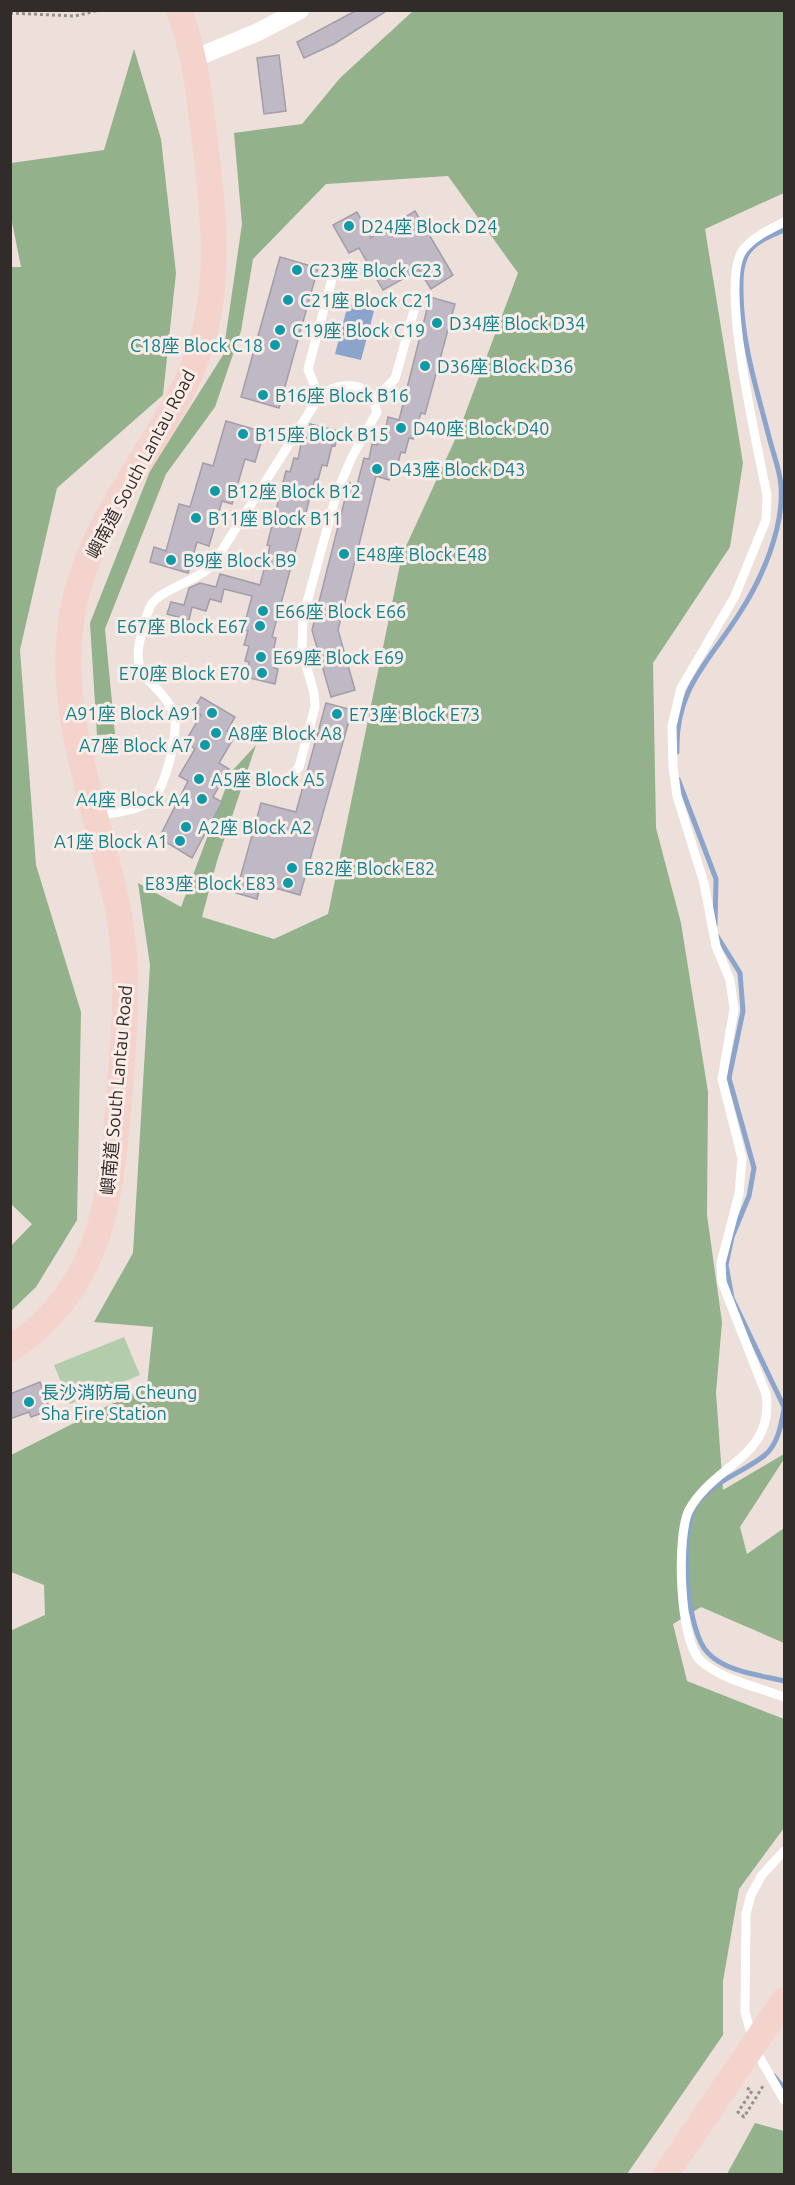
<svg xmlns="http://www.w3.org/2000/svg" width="795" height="2185" font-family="Ubuntu,'Noto Sans TC',sans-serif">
	<rect width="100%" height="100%" fill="#eddfda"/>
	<path fill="#b3cdac" d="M124,1337l16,38 -70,29 -16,-39z"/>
	<g fill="#93b18b">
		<path d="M413,11h371v182l-79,36 38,234 -13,84 -77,116 3,165 25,95 27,169 -1,123 15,107 -6,71 7,97 61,-36v5l-44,68 7,27 37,-26v115l-83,-36 -28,17 14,57 97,38v109l-45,61 -16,92v54l-96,139h-616l-1,-543 35,-16 -1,-30 -33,-13v-117l136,-69 6,-59 -59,-5 39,-69 17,-288 -12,-82 43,24 51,-136 24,-26 -39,116 -15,56 72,22 54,-25 74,-359 56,-122 60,-160 -70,-97 -122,8 -73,75 -12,72 -26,76 -49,67 -61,155 10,105 -18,1 -7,-112 60,-152 73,-116 19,-131 -8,-91 68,-9 38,-46z"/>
		<path d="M134,49l27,90 15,134 -13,122 -106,93 -37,162 16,215 45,147 -4,208 -41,67 -25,24v-65l21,-22 -22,-21v-936h11l-10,-50v-54l93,-13z"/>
		<path d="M755,2123l29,8v43h-57z"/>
	</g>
	<path fill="#8aa4cb" d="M348,304l26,7 -13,49 -26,-6z"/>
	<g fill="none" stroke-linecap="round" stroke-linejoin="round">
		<g stroke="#8aa4cb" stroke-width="5">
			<path d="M677,752c-2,-64 32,-90 62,-138 23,-35 45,-86 42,-128 -1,-16 -8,-33 -12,-49 -12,-47 -27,-93 -28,-143 0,-13 -1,-27 6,-40 8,-13 24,-18 37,-24"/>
			<path d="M678,779l38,100 -1,46"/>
			<path d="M717,936l23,37 3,38 -14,67 25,90 -5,28 -17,41 -6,28 6,33 52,109"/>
			<path d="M784,1409c-3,16 -6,35 -19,46 -23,19 -58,27 -72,56 -12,28 -7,120 15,142 18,19 52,22 76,28"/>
			<path d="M774,2076l10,12"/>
		</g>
	</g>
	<g fill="#beb9c5" stroke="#a29ea9" stroke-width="1.5">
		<path d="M357,10h31l-54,34 -30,14 -7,-16z"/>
		<path d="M279,55l7,56 -22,3 -7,-56z"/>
		<path d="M415,211l38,64 -22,14 -12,-19 -36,20 -24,-42 -10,5 -16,-28 24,-13 14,26z"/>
		<path d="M280,257l38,11 -39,140 -38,-11z"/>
		<path d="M430,297l25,7 -30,110 -4,-1 -8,26 -4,-1 -4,15 -4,-1 -4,14 -4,-1 -4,15 -13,-4 -38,154 17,60 -24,7 -19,-67 13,-52 24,-95 8,2 7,-27 5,1 3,-15 5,1 4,-14 4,1 3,-15 11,3z"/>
		<path d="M226,421l38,11 -9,30 -10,-3 -13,45 -10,-3 -13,45 -12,-4 -9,31 -38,-11 4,-15 12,4 13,-47 11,3 13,-44 10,3z"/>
		<path d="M310,424l29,7 -4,15 -3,-1 -5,21 -5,-1 -4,15 -3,-1 -35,128 -8,30 4,1 -3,14 4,1 -3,15 4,1 -3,15 -29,-7 3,-15 -4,-1 4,-15 -5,-1 4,-14 -5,-1 9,-34 -28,-7 -3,13 -11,-3 -4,12 -14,-4 -3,13 -22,-6 4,-12 13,3 5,-17 11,-5 16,4 4,-13 40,11 10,-39 -3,-1 19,-74 4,1 4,-14 4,1 3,-15 4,1z"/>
		<path d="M201,697l34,20 -8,14 8,5 -16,27 10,6 -16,28 9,5 -30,56 -33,-20 29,-57 -9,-5 16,-27 -10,-7 16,-27 -8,-5z"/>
		<path d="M326,703l26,7 -52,185 -39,-11 -4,15 -21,-6 25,-90 35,9z"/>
		<path d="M40,1382l10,28 -19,7 -2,-5 -19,7v-25z"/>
	</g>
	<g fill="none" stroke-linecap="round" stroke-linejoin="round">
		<g stroke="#988e8a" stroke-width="3" stroke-dasharray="3 3" stroke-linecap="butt">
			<path d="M10,13l65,3 25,-6"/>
			<path d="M747,2088l5,3 -14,21 6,5 19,-31"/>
		</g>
		<g stroke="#fff" stroke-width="9">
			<path d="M784,222c-14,7 -31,15 -41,28 -25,33 16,201 24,246l-1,24 -31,76 -54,92 -9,38 1,41 4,29 27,87 12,63 14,34 4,29 -12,70 20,79 -3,36 -18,69 1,19 44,112c9,63 -51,69 -77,116 -13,25 -10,132 12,151 21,19 57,26 83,36"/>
			<path d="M319,397l-11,-28 25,-94"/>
			<path d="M375,399l20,-20 21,-76"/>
			<path d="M98,816c16,-4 39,-5 53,-15 14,-10 30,-74 22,-90 -16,-33 -44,-30 -32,-75 3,-10 5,-22 10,-31 9,-15 45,-24 61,-39l107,-169c15,-13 36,-16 52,-3l6,18 -25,45 -15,35 -34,125 -1,34 12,42 1,14 -16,60 -12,14"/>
			<path d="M784,1851l-22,24 -11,20 -5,19 -1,98 11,39 28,49"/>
		</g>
		<path stroke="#fff" stroke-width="18" d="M193,59l65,-27 42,-22"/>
		<g stroke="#f4d3cc" stroke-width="26">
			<path d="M10,1349c96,-62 102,-161 110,-264 5,-57 9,-113 -1,-170 -18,-97 -62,-194 -48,-293 11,-84 68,-151 107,-223 47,-86 38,-163 27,-256 -5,-45 -10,-90 -26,-133"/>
			<path d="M666,2174l118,-174"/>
		</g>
	</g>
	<g fill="#0f9aa8" stroke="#faece7" stroke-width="2">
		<circle cx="349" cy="226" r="6"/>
		<circle cx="297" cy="270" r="6"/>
		<circle cx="288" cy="300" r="6"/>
		<circle cx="437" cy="323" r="6"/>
		<circle cx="280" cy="330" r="6"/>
		<circle cx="275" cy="345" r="6"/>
		<circle cx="425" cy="366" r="6"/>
		<circle cx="263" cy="395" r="6"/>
		<circle cx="401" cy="428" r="6"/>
		<circle cx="243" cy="434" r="6"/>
		<circle cx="377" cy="469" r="6"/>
		<circle cx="215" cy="491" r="6"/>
		<circle cx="196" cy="518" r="6"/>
		<circle cx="344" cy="554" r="6"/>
		<circle cx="171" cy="560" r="6"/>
		<circle cx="263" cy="611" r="6"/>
		<circle cx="260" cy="626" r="6"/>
		<circle cx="261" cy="657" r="6"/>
		<circle cx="262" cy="673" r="6"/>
		<circle cx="212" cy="713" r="6"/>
		<circle cx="337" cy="714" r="6"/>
		<circle cx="216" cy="733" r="6"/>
		<circle cx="205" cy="745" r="6"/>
		<circle cx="199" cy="779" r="6"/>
		<circle cx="202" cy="799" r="6"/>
		<circle cx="186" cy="827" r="6"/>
		<circle cx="180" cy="841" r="6"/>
		<circle cx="292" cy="868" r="6"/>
		<circle cx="288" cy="883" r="6"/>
		<circle cx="29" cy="1402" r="6"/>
	</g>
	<g text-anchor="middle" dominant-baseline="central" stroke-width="6" stroke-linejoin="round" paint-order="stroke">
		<g font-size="18" fill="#0d838f" stroke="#faece7" text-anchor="start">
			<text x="361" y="226">D24座 Block D24</text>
			<text x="309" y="270">C23座 Block C23</text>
			<text x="300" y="300">C21座 Block C21</text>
			<text x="449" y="323">D34座 Block D34</text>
			<text x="292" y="330">C19座 Block C19</text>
			<text x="263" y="345" text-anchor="end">C18座 Block C18</text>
			<text x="437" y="366">D36座 Block D36</text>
			<text x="275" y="395">B16座 Block B16</text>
			<text x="413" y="428">D40座 Block D40</text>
			<text x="255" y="434">B15座 Block B15</text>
			<text x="389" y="469">D43座 Block D43</text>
			<text x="227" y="491">B12座 Block B12</text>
			<text x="208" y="518">B11座 Block B11</text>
			<text x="356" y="554">E48座 Block E48</text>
			<text x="183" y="560">B9座 Block B9</text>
			<text x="275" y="611">E66座 Block E66</text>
			<text x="248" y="626" text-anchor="end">E67座 Block E67</text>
			<text x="273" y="657">E69座 Block E69</text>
			<text x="250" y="673" text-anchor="end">E70座 Block E70</text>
			<text x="200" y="713" text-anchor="end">A91座 Block A91</text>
			<text x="349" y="714">E73座 Block E73</text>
			<text x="228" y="733">A8座 Block A8</text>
			<text x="193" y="745" text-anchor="end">A7座 Block A7</text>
			<text x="211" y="779">A5座 Block A5</text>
			<text x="190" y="799" text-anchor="end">A4座 Block A4</text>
			<text x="198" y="827">A2座 Block A2</text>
			<text x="168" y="841" text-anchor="end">A1座 Block A1</text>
			<text x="304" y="868">E82座 Block E82</text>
			<text x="276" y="883" text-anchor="end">E83座 Block E83</text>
			<text x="41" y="1392">長沙消防局 Cheung<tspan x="41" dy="21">Sha Fire Station</tspan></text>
		</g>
		<g font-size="18" fill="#312c2a" stroke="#faece7">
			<text transform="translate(140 464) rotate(-62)">嶼南道 South Lantau Road</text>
			<text transform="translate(116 1090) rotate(-85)">嶼南道 South Lantau Road</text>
		</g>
	</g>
	<rect width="795" height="2185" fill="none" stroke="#312c2a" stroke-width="24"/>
</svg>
